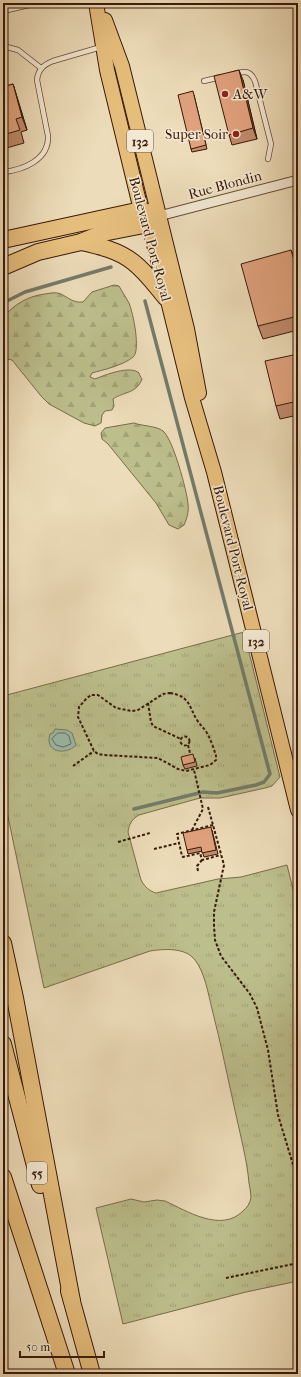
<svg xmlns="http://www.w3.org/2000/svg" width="301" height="1377" font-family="'IM FELL French Canon',serif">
	<defs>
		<pattern id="grass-tufts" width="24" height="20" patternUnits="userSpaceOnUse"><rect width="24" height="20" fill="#bcbf8c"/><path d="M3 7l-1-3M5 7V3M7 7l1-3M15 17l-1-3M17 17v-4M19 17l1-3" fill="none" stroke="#a2a477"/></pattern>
		<pattern id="forest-firs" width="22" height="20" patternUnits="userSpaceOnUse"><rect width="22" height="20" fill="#bcbf8c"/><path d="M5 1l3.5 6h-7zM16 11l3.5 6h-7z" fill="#a2a477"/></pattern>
	</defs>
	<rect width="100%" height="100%" fill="#eddcb9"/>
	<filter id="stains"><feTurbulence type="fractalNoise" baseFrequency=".005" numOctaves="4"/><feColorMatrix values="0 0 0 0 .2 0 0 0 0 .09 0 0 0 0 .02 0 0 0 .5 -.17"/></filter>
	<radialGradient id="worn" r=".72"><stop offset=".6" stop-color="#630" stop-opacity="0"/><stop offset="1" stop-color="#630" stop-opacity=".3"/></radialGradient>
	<path fill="url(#grass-tufts)" stroke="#7a6c4a" d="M244,632l36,145 -8,9 -7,2 -45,10h-20l-61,17c-7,4 -10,9 -11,17l13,48c4,7 8,11 15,13l62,-14 23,-2 46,-12 11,44v372l-52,11 -123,32 -27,-116 35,-9 13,3 13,-2 8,1c22,10 56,32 78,10 4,-3 7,-8 8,-13 0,-4 -1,-10 -2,-15 -2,-23 -8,-45 -13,-68 -8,-36 -15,-71 -24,-106 -4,-16 -7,-36 -17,-49 -10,-13 -31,-11 -45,-9l-106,37 -41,-195v-97z"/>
	<g fill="url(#forest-firs)" stroke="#7a6c4a">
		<path d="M114,285l5,1c3,6 7,11 10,17 4,9 12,48 4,54 -9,8 -30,13 -41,16l-2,4 5,2c10,-4 35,-14 44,-6 0,1 2,5 3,6 -6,15 -17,12 -29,20l1,7 -2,4 -7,1 -3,4 -1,8 -6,3 -11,-3 -35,-19 -8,-8 -29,-36 -5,-1 -4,4v-46c12,-13 25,-21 42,-23 5,-1 11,-2 16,0 8,4 12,9 22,8l9,-10z"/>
		<path d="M134,423c8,3 23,3 29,8 10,8 24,60 25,73 1,8 -1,14 -4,21l-6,4 -9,-4 -13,-22 -48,-59 -6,-5 -1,-6 4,-5z"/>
	</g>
	<path fill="#9abcaa" stroke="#737b69" d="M55,729l12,1 5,3 4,12c-11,11 -32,7 -26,-11l3,-1z"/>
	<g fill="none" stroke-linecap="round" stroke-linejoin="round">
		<path stroke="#6a6a59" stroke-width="1" d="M58,733h7l4,3 2,8 -8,3 -7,-2 -4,-6z"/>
		<g stroke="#737b69" stroke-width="3.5">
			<path d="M3,303l22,-11 86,-25"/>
			<path d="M134,809l69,-17 14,1 39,-8 8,-3 6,-8 -125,-473"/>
		</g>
		<defs>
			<g id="lane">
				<path d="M3,11l35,-8"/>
				<path d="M3,46l15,4 23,18"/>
				<path d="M234,74c11,-3 16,-4 21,7l16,63 -3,15"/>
				<path d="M204,81l17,-4"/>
				<path d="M3,172c20,-2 46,-12 45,-36l-11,-56c1,-10 6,-15 16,-19l48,-14"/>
			</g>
			<path id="street" d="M159,216l139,-36"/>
			<g id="primary">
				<path d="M96,3l11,67 34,140 8,14 43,174 22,74 84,338"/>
				<path d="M105,20l17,46 65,263 12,64"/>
			</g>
			<g id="highway">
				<path d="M3,240l138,-30 18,6"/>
				<path d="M81,242c18,4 37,8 52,20 13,10 23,24 33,36"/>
				<path d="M3,267l35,-15 43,-10 22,-9 46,-9 10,-8"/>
				<path d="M3,943l12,55 57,303"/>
				<path d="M3,1044l37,141"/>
				<path d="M3,1177l64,197"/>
				<path d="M69,1291l23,83"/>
			</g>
		</defs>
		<use href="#lane" stroke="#664a34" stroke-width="6"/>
		<use href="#street" stroke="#664a34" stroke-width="11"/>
		<use href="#primary" stroke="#391908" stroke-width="16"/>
		<use href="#highway" stroke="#391908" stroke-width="18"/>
		<g stroke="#391908" stroke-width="2" stroke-dasharray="3 2" stroke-linecap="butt">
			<path d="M170,693c20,3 19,14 27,27 3,5 7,8 10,13 4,7 7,16 9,23v4l-6,5 -24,6 -8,-2 -20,-11 -54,-3 -6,-1 -4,-3 -16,-34 1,-10 7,-8 5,-4h7l18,13 16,3 6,-1 25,-16z"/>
			<path d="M148,703l3,19 2,4 28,13"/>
			<circle cx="185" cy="741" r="4.5"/>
			<path d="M188,745l3,12"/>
			<path d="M73,766l21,-15"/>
			<path d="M208,807l16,58 -10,47v14l1,14 6,16 29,38 7,14 11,42 10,65 20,66"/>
			<path d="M213,825l-36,9 5,22 1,1 17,-4 2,7 19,-5"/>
			<path d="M192,830l11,-21 -9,-39"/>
			<path d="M118,842l32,-9"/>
			<path d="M154,849l25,-6"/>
			<path d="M198,871l-1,-5 5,-6"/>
			<path d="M226,1278l72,-15"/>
		</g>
		<use href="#lane" stroke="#f3e8d2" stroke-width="4.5"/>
		<use href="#street" stroke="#f3e8d2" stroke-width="9"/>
		<use href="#primary" stroke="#e6be7c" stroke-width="14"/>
		<use href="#highway" stroke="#e6be7c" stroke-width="16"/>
	</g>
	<g fill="#c18b6c" stroke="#391908">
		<path d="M3,66l3,13 -3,1z"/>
		<path d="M243,80l14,59 -25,6 -3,-10z"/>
		<path d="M13,84l4,13 10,33 -6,2 3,11 -21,6v-62z"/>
		<path d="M194,95l13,54 -15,3 -1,-3z"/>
		<path d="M291,250l7,20v60l-35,9 -5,-13z"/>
		<path d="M298,354v61l-18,4 -4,-13z"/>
		<path d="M195,758l2,8 -12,3 -2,-4z"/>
		<path d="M212,830l6,24 -14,3 -2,-6 -14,3 -1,-4z"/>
	</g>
	<g fill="#9d7158" stroke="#391908">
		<path d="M3,66l3,13 -3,-9z"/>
		<path d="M239,70l4,10 14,59 -4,-11z"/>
		<path d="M13,84l4,13 10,33 -5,-13z"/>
		<path d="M291,250l5,13 2,7v4z"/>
	</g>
	<g fill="#e0a27d" stroke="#391908">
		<path d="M239,70l14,58 -24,7 -15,-59z"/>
		<path d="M13,84l9,33 -6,2 4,11 -17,5v-48z"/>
		<path d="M193,91l13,54 -15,4 -13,-54z"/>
		<path d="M291,250l7,24v42l-40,10 -17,-62z"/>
		<path d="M298,354v47l-22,5 -11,-45z"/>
		<path d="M193,754l2,8 -12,3 -2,-8z"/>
		<path d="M211,827l5,23 -14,3 -1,-6 -14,3 -4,-17z"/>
	</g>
	<g fill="#8f2418" stroke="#f3e8d2" stroke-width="1.5">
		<circle cx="225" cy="94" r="4"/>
		<circle cx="236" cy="134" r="4"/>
	</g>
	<g text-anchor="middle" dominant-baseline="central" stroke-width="3" stroke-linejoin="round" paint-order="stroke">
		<g fill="#f3e8d2" stroke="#715745" stroke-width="1">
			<rect x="127" y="130" width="26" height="22" rx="3"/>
			<rect x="243" y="630" width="26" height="22" rx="3"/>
			<rect x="27" y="1162" width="20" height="22" rx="3"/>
		</g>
		<g font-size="13" font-weight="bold" fill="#391908">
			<text x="140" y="141">132</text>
			<text x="256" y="641">132</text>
			<text x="37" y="1173">55</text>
		</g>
		<g font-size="14" fill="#391908" stroke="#f3e8d2" text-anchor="start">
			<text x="233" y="94">A&amp;W</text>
			<text x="228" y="134" text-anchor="end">Super Soir</text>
		</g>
		<g font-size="14" fill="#391908" stroke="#f3e8d2">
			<text transform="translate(225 185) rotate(-15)">Rue Blondin</text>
			<text transform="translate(150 239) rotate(75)">Boulevard Port-Royal</text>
			<text transform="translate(233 548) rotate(76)">Boulevard Port-Royal</text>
		</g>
	</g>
	<rect width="301" height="1377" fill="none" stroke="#eddcb9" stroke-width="16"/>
	<rect x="4" y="4" width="293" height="1369" fill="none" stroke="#391908" stroke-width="2"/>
	<rect x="8" y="8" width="285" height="1361" fill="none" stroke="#391908"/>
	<path d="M20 1351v6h84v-6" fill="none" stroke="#391908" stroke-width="2"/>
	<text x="26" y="1351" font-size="12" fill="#391908" stroke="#f3e8d2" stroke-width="3" paint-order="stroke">50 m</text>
	<rect width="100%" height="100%" filter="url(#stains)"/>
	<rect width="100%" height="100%" fill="url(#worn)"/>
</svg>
